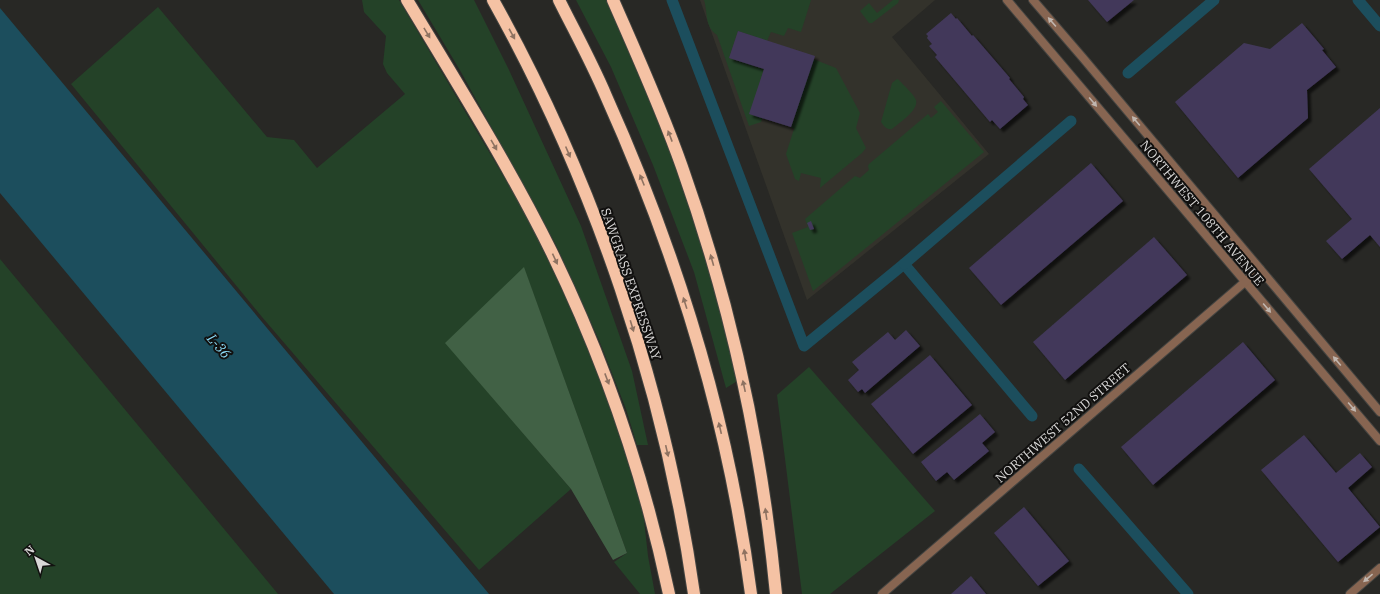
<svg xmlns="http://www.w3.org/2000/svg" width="1380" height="594" font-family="'IBM Plex Serif',serif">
	<defs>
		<filter id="shadow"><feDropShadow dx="3.5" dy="3.5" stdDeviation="1" flood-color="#0009"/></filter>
	</defs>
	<rect width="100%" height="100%" fill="#282825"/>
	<path fill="#33322b" d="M700,0h235l-43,37 97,117 -182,146z"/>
	<g fill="#244228">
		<path d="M362,0h37l131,221 14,31 28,54 25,62 21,62 25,81 5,45 7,38h-15l-26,-32 13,-9 -103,-285 -78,75 125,146 -92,81 -217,-253 -191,-233 87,-77 109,130 27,3 23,28 88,-74 -18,-21 -4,-9 3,-28 -22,-24z"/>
		<path d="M418,0h56l35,70 72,156 51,145 16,74h-11l-11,-36 -27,-69 -43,-95 -95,-173z"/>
		<path d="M576,0h34l67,167 39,119 23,94 -13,8 -32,-116 -41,-107 -42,-98z"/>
		<path d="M704,0h107l-10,32 -13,-4 -4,8 -13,-4 -4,9 -29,-10 -9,27 35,11 -14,45 13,4 -2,4 -12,4 -32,-91c-13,-9 -9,-23 -13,-35z"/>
		<path d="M893,0h6l-1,3 -26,20h-3l-9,-12 9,-8 8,10z"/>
		<path d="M813,59l23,9 24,45 -4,15 10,20 -4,5 -42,35 1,-10 -20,-5 -2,8 -4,-2 -9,-25 8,-25 -3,-2z"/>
		<path d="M897,79l2,1c5,6 14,13 17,20 3,10 -17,23 -24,29 -6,1 -8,-3 -11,-7l11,-39z"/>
		<path d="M941,101l43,51 -171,139 -21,-58 16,-6 -3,-8 50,-43 5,2 9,-8 -1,-4 1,-2 59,-50 3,4 7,-6 -4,-5z"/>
		<path d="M0,259l278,335h-278z"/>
		<path d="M809,367l126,144 -105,83h-28l-25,-199z"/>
	</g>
	<path fill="#416145" d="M524,267l103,286 -14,7 -42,-71 -126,-146z"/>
	<path fill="#1c4e5d" d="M0,8l489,586h-155l-334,-401z"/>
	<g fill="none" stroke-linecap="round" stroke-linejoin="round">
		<g stroke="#1c4e5d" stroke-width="11">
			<path d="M672,0l132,346 100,-82 128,152"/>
			<path d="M1358,0l22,26"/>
			<path d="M1128,73l86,-73"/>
			<path d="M904,264l167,-143"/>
			<path d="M1079,469l109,125"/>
		</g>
	</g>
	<g fill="#42385a" filter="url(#shadow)">
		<path d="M1088,0h46l-27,22z"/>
		<path d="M951,13l5,6 1,-1 15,18 1,-1 37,43 -1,1 15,18 -1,2 5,6 -28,24 -8,-9 -2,2 -55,-65 2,-2 -8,-9 3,-2 -5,-6 1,-2 -2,-2z"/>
		<path d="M1302,23l22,26 -2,1 14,17 -29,23 1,28 -70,60 -63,-76 69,-59 26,6z"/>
		<path d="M738,31l77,25 -24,71 -42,-13 15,-45 -35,-11z"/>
		<path d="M1380,108v139l-10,-12 -28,24 -16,-18 26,-22 -43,-50z"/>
		<path d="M1091,163l32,38 -122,104 -32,-37z"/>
		<path d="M811,221l3,8 -4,1 -3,-7z"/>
		<path d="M1154,237l33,38 -122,105 -32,-38z"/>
		<path d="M906,330l14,16 -55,47 -3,-4 -4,3 -10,-12 11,-10 -7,-8 36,-30 7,8z"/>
		<path d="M1243,342l32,38 -122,105 -32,-38z"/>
		<path d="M930,355l42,50 -59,49 -42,-50z"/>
		<path d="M980,414l15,18 -13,11 7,8 -35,29 -7,-8 -11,9 -15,-19z"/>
		<path d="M1304,435l32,38 24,-20 12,14 -24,21 32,39 -42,35 -77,-92z"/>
		<path d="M1024,507l45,54 -31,25 -44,-53z"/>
		<path d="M971,576l15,18h-35z"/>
	</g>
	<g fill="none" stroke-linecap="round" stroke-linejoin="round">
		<defs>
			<g id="minor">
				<path d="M1007,0l373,441"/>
				<path d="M1033,0l50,58 297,354"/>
				<path d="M882,594l378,-325"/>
				<path d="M1350,594l30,-26"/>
			</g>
			<g id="motorway">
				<path d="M407,0c50,83 102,166 145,253 53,109 92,223 117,341"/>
				<path d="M493,0c101,181 172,389 201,594"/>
				<path d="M559,0c16,32 33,63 47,96 71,158 123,327 145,498"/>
				<path d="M613,0c24,55 49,110 69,167 49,138 80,281 94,427"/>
			</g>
		</defs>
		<use href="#minor" stroke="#444441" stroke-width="10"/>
		<use href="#motorway" stroke="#444441" stroke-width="14"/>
		<use href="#minor" stroke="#876551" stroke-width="8"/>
		<use href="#motorway" stroke="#f5c2a4" stroke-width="12"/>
	</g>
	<defs><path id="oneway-solid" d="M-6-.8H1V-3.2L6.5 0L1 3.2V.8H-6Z"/></defs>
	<g fill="#c0b6af">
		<use href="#oneway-solid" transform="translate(1052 22) rotate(-131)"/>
		<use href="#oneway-solid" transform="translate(1093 102) rotate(50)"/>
		<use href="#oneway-solid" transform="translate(1136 121) rotate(-130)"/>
		<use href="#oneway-solid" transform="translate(1267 308) rotate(50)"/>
		<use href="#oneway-solid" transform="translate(1337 361) rotate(-130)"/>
		<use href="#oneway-solid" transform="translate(1352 407) rotate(50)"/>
		<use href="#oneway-solid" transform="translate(1368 578) rotate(140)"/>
	</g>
	<g fill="#8e7261">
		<use href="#oneway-solid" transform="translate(427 33) rotate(59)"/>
		<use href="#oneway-solid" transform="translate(512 34) rotate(61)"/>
		<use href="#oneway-solid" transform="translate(670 136) rotate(-111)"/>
		<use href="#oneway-solid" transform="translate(494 145) rotate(60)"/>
		<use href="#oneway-solid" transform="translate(568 152) rotate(67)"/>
		<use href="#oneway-solid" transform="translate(642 180) rotate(-112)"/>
		<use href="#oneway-solid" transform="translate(555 259) rotate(65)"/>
		<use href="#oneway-solid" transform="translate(712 260) rotate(-106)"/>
		<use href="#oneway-solid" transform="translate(685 303) rotate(-108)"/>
		<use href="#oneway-solid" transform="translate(632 326) rotate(73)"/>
		<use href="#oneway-solid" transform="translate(607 379) rotate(69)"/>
		<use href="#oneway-solid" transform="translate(744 386) rotate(-102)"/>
		<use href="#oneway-solid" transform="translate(720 428) rotate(-103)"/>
		<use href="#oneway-solid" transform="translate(667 451) rotate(77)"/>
		<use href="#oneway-solid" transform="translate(766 514) rotate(-98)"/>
		<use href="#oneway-solid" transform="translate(745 555) rotate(-99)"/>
	</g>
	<g text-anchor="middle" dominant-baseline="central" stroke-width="4" stroke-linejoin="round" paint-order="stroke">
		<g font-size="13" fill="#d9d8d7" stroke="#11100f">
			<text transform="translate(1202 213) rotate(50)">NORTHWEST 108TH AVENUE</text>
			<text transform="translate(631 284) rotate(71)">SAWGRASS EXPRESSWAY</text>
			<text transform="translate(1063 423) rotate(-41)">NORTHWEST 52ND STREET</text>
		</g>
		<g font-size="14" font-style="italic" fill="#8ddefa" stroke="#11100f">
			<text transform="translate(219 346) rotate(49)">L-36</text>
		</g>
	</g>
	<g transform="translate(36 558) rotate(320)" stroke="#11100f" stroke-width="3" paint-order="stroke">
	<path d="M0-3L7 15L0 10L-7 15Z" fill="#d9d8d7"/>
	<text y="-6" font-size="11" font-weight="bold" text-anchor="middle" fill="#d9d8d7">N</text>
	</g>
</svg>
